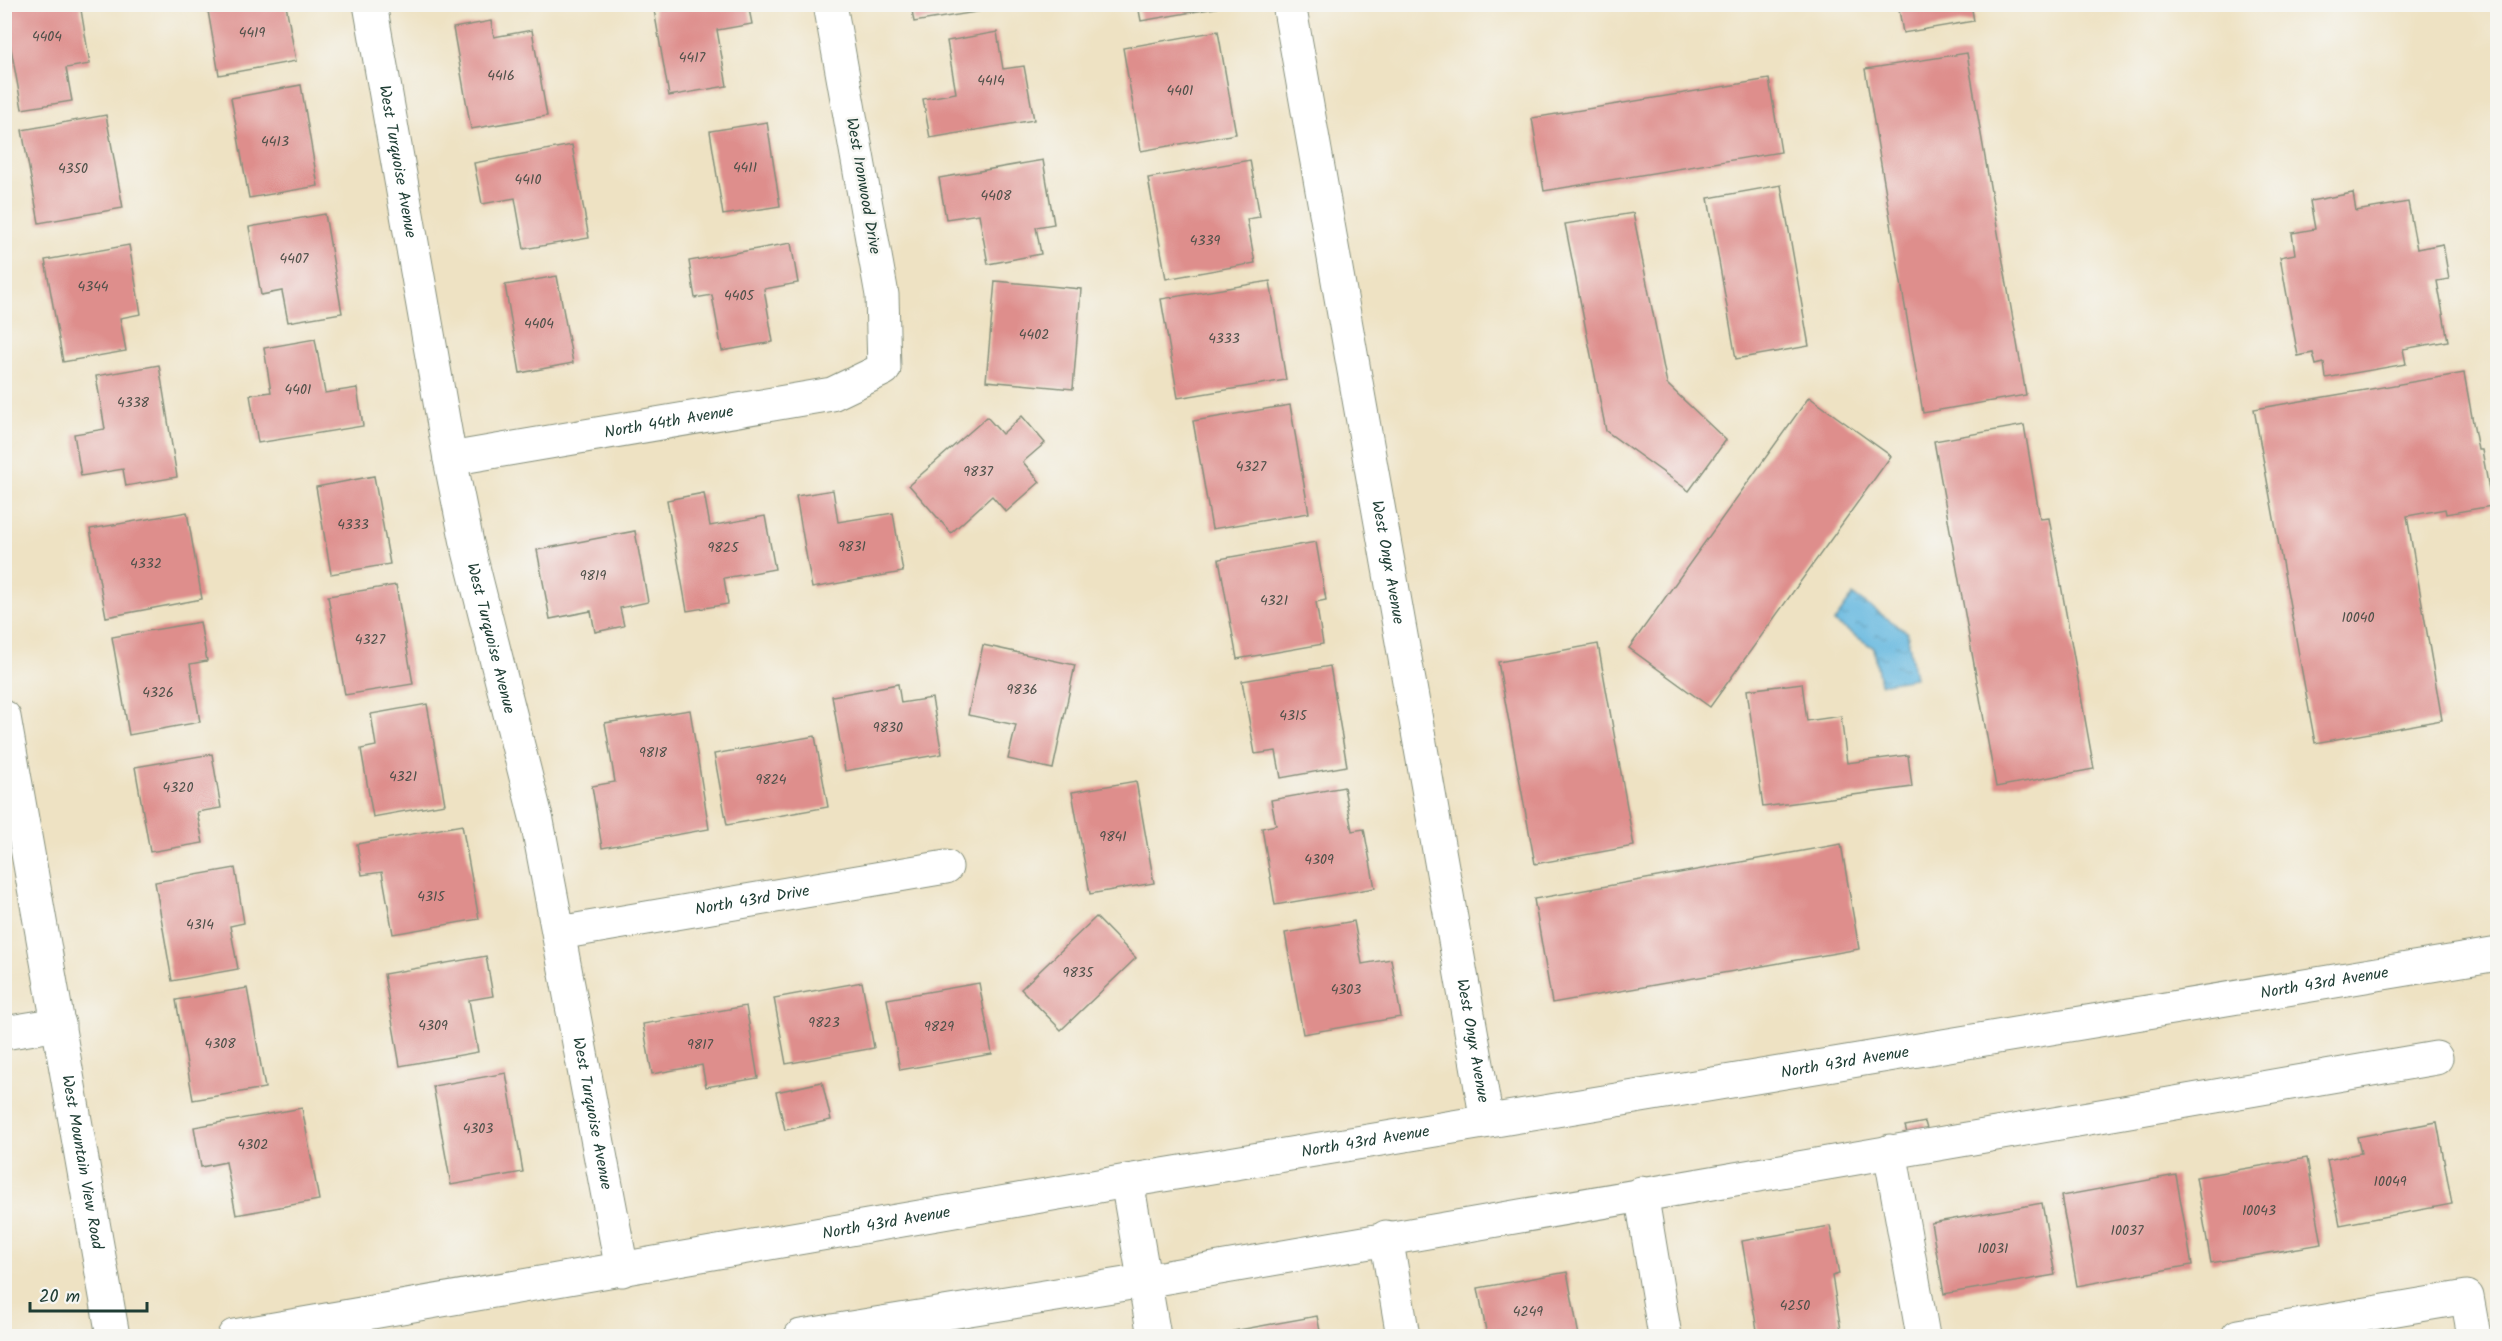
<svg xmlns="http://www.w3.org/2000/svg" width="2502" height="1341" font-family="Kalam,sans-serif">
	<defs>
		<pattern id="water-ripples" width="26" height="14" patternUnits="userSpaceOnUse" patternTransform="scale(1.5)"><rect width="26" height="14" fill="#63b7df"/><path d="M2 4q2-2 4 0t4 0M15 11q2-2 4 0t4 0" fill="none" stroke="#5196b6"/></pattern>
	</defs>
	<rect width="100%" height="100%" fill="#f6f6f2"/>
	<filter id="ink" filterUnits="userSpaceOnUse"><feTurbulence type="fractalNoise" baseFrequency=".0167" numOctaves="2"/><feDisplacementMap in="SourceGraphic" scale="12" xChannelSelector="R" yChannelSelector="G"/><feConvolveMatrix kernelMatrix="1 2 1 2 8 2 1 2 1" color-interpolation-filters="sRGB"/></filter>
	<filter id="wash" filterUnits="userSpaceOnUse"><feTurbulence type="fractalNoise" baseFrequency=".008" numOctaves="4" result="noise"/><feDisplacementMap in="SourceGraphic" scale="24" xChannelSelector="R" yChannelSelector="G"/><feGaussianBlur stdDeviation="1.35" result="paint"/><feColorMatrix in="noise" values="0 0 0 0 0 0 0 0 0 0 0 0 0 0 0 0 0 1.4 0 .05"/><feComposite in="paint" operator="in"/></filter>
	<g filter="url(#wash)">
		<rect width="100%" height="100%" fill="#eee2c3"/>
		<path fill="url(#water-ripples)" stroke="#417a8a" stroke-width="1.5" d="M1853,595l54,37 8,46 -35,6 -6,-36 -40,-26z"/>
		<g id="blocks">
			<g fill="#de8e8c">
				<path d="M15,4h65l10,60 -24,4 6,33 -50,8 -18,-99v-4z"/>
				<path d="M653,4h95l4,20 -35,6 10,56 -58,10z"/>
				<path d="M911,4h77l1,6 -75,12z"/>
				<path d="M1898,4h73l3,17 -71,12z"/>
				<path d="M207,5h79l10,56 -77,14z"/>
				<path d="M1138,5h77l1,3 -75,13z"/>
				<path d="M491,21l3,16 38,-7 15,86 -76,13 -18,-101z"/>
				<path d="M1218,31l18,103 -95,17 -18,-103z"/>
				<path d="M997,32l6,37 21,-3 10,54 -104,18 -7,-39 33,-6 -9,-52z"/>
				<path d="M1967,53l59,342 -103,18 -58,-344z"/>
				<path d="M1769,79l12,73 -237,39 -12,-73z"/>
				<path d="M301,85l17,101 -69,12 -18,-100z"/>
				<path d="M106,115l17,93 -84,15 -17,-93z"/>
				<path d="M767,122l13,84 -57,9 -13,-84z"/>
				<path d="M572,145l17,93 -65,11 -9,-51 -33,6 -8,-41z"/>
				<path d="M1043,160l11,64 -18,3 5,27 -53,10 -9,-50 -33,5 -7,-41z"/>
				<path d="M1250,160l10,57 -13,2 8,44 -89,16 -18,-101z"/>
				<path d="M1781,185l28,161 -73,13 -28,-161z"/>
				<path d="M2353,193l3,18 52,-9 9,47 26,-5 6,35 -12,2 11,60 -45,8 3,15 -80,14 -2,-15 -8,2 -3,-12 -15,3 -18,-99 15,-3 -3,-21 23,-4 -5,-28z"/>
				<path d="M1633,213l34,171 59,56 -37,51 -83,-60 -41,-207z"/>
				<path d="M325,214l17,99 -54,9 -6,-31 -21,4 -12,-68z"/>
				<path d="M791,243l7,40 -34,6 9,53 -51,9 -10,-56 -17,3 -6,-37z"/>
				<path d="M129,245l12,69 -21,4 6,33 -63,11 -18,-102z"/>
				<path d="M557,276l16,87 -53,10 -15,-88z"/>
				<path d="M995,281l86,8 -8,100 -87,-8z"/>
				<path d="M1270,281l16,99 -108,18 -17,-99z"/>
				<path d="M315,339l10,54 32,-5 6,38 -105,17 -8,-48 21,-3 -7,-44z"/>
				<path d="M159,365l18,112 -51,9 -3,-17 -42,7 -7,-42 31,-5 -9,-53z"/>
				<path d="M2464,373l14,77h4l10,56 -46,8 -1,-5 -38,7 35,204 -127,23 -61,-334z"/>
				<path d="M1809,397l82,59 -181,251 -81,-59z"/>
				<path d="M1290,405l19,108 -97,16 -19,-108z"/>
				<path d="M1022,416l23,27 -22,19 17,20 -34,30 -14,-16 -41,37 -42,-48 78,-68 15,17z"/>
				<path d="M2024,425l16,94 9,-1 45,251 -98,18 -62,-346z"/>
				<path d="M374,476l16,88 -59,10 -15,-87z"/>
				<path d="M833,490l5,32 55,-9 10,59 -91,16 -16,-92z"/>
				<path d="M704,493l6,33 55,-10 10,53 -51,9 4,26 -41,7 -20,-111z"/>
				<path d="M187,512l15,87 -96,18 -16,-88z"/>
				<path d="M635,531l13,71 -28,6 4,18 -29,6 -4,-21 -41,8 -13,-69z"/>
				<path d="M1316,542l10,58 -10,2 7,42 -86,15 -18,-100z"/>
				<path d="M396,585l17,99 -68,11 -17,-99z"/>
				<path d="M200,622l7,39 -17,3 10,58 -71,13 -17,-98z"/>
				<path d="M1598,644l36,202 -99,18 -37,-202z"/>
				<path d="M983,645l92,20 -22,104 -45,-10 8,-34 -48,-10z"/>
				<path d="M1330,666l17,100 -66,12 -5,-27 -21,3 -13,-73z"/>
				<path d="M1802,683l5,38 34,-5 6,47 61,-8 4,32 -149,20 -16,-117z"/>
				<path d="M898,684l3,19 31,-5 10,56 -97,17 -13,-75z"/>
				<path d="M427,704l18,100 -72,13 -12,-68 15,-3 -5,-32z"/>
				<path d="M690,710l19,119 -107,19 -10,-62 23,-4 -10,-59z"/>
				<path d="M815,736l13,71 -101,18 -13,-71z"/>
				<path d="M212,754l9,54 -24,4 6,31 -53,9 -15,-85z"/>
				<path d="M1136,781l18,102 -64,11 -18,-102z"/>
				<path d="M1344,787l8,44 12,-2 11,59 -100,17 -13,-77 14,-3 -5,-25z"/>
				<path d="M462,825l17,94 -86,15 -11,-62 -20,3 -5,-31z"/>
				<path d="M1841,844l18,105 -307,54 -18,-104z"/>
				<path d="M235,868l9,55 -14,3 8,43 -66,12 -17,-99z"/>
				<path d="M1096,917l40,41 -75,72 -40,-41z"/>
				<path d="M1354,921l8,43 29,-5 10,58 -98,17 -18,-101z"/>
				<path d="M486,956l7,40 -24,4 9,52 -78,14 -16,-92z"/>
				<path d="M862,982l12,66 -88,16 -12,-66z"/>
				<path d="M979,983l13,71 -92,16 -13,-71z"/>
				<path d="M247,988l18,100 -72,12 -17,-100z"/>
				<path d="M746,1006l12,72 -52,9 -4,-22 -50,9 -9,-50z"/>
				<path d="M506,1073l17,99 -72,13 -18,-99z"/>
				<path d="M822,1082l9,38 -46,10 -9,-38z"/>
				<path d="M302,1108l17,92 -83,15 -10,-53 -25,5 -7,-40z"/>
				<path d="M1925,1122l2,7 -20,4 -2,-7z"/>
				<path d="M2437,1122l15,82 -112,21 -13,-65 34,-7 -4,-16z"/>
				<path d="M2307,1158l15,86 -111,19 -15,-86z"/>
				<path d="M2176,1175l16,90 -115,21 -16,-90z"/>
				<path d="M2042,1203l13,72 -111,19 -13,-71z"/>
				<path d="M1830,1226l9,48 -7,2 10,60h-84l-16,-95z"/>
				<path d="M1567,1272l12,64h-92l-9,-48z"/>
				<path d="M1317,1316l4,20h-87l-1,-5z"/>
			</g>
		</g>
	</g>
	<g filter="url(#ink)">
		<use href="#blocks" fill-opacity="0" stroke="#86907c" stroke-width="1.5"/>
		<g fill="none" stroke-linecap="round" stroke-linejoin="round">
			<defs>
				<g id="minor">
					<path id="s1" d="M370,4l80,455 17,84 70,278 85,449"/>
					<path id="s2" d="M1289,4l198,1117"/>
					<path id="s3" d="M450,459l382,-65 52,-25 -2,-74 -52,-291"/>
					<path id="s4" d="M4,717l109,619"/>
					<path id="s5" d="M559,933l387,-66"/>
					<path d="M4,1033l55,-9"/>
					<path d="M1890,1151l33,185"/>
					<path d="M1127,1181l27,155"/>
					<path d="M1641,1193l24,143"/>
					<path d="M1386,1237l17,99"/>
					<path d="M801,1336l343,-55 1292,-223"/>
					<path d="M2238,1336l229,-39 7,39"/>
				</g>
				<g id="major">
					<path id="s6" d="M234,1336l893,-155 1371,-227"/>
				</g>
			</defs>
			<use href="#minor" stroke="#86907c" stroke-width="35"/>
			<use href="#major" stroke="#86907c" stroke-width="35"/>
			<use href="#minor" stroke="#fff" stroke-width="33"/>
			<use href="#major" stroke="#fff" stroke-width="33"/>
		</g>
	</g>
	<g text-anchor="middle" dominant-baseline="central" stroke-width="5" stroke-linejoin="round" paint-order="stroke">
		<g font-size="14" fill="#4f514a">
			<text x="252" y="33">4419</text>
			<text x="47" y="37">4404</text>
			<text x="692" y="58">4417</text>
			<text x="501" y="76">4416</text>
			<text x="991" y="81">4414</text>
			<text x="1180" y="91">4401</text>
			<text x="275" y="142">4413</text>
			<text x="745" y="168">4411</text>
			<text x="73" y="169">4350</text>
			<text x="528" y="180">4410</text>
			<text x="996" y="196">4408</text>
			<text x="1205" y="241">4339</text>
			<text x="294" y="259">4407</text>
			<text x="93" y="287">4344</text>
			<text x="739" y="296">4405</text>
			<text x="539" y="324">4404</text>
			<text x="1034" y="335">4402</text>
			<text x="1224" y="339">4333</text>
			<text x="298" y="390">4401</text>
			<text x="133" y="403">4338</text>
			<text x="1251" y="467">4327</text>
			<text x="978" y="472">9837</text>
			<text x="353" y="525">4333</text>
			<text x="852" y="547">9831</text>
			<text x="723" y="548">9825</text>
			<text x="146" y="564">4332</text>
			<text x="593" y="576">9819</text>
			<text x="1274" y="601">4321</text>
			<text x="2358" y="618">10040</text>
			<text x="370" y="640">4327</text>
			<text x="1022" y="690">9836</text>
			<text x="158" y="693">4326</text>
			<text x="1293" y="716">4315</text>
			<text x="888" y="728">9830</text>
			<text x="653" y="753">9818</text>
			<text x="403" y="777">4321</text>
			<text x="771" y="780">9824</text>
			<text x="178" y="788">4320</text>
			<text x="1113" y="837">9841</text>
			<text x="1319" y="860">4309</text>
			<text x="431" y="897">4315</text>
			<text x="200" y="925">4314</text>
			<text x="1078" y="973">9835</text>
			<text x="1346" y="990">4303</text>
			<text x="824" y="1023">9823</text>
			<text x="433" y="1026">4309</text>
			<text x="939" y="1027">9829</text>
			<text x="220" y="1044">4308</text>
			<text x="700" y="1045">9817</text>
			<text x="478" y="1129">4303</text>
			<text x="253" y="1145">4302</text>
			<text x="2390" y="1182">10049</text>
			<text x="2259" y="1211">10043</text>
			<text x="2127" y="1231">10037</text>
			<text x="1993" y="1249">10031</text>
			<text x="1795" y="1306">4250</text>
			<text x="1528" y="1312">4249</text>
		</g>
		<g font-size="16" fill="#1f3d34" stroke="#f6f6f2">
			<text stroke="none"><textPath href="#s1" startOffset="160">West Turquoise Avenue</textPath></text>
			<text transform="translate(863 186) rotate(80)">West Ironwood Drive</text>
			<text stroke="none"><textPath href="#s3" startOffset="222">North 44th Avenue</textPath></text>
			<text stroke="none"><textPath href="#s2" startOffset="567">West Onyx Avenue</textPath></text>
			<text stroke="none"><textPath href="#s1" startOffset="646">West Turquoise Avenue</textPath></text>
			<text stroke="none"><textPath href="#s5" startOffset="196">North 43rd Drive</textPath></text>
			<text stroke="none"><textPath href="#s6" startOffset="2120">North 43rd Avenue</textPath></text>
			<text stroke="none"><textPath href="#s2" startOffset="1053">West Onyx Avenue</textPath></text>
			<text stroke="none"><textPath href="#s6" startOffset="1634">North 43rd Avenue</textPath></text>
			<text stroke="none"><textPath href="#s1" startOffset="1132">West Turquoise Avenue</textPath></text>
			<text stroke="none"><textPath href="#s6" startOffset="1148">North 43rd Avenue</textPath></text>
			<text stroke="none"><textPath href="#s4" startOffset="452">West Mountain View Road</textPath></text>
			<text stroke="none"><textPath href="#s6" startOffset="662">North 43rd Avenue</textPath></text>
		</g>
	</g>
	<rect width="2502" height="1341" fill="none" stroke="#f6f6f2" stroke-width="24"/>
	<path d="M30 1302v9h117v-9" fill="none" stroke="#1f3d34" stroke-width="3"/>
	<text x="39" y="1302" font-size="18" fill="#1f3d34" stroke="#f6f6f2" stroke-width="4.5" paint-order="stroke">20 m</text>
</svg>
